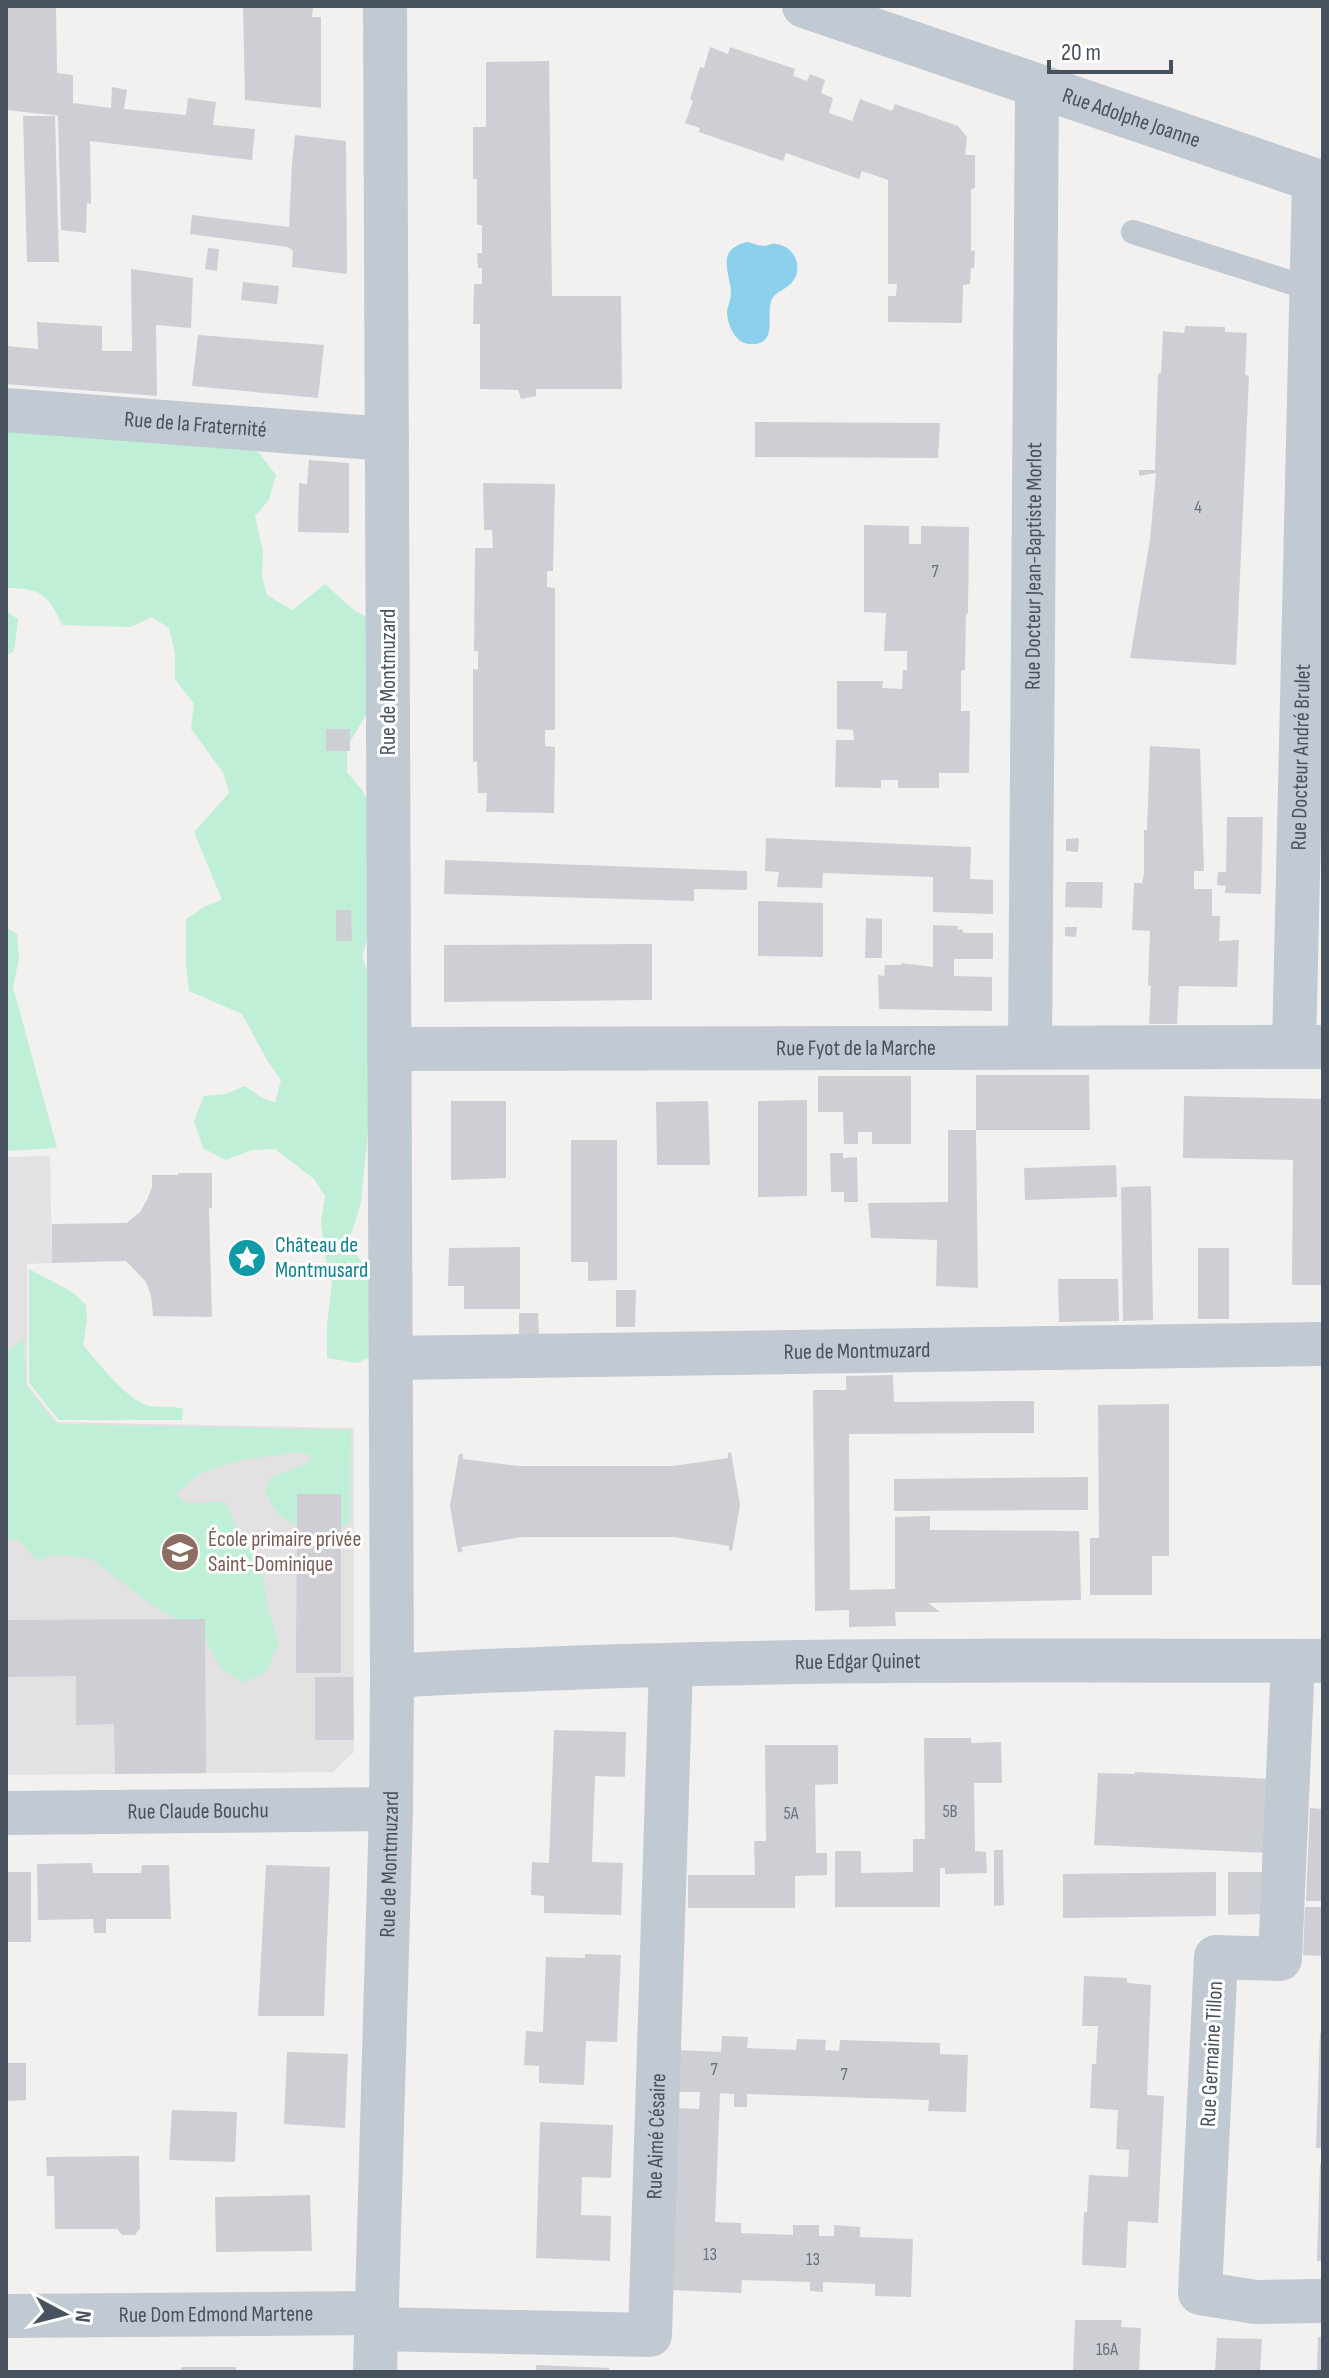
<svg xmlns="http://www.w3.org/2000/svg" width="1329" height="2378" font-family="'Sofia Sans Condensed',sans-serif">
	<rect width="100%" height="100%" fill="#f3f0f0"/>
	<path fill="#e4e1e2" d="M50,1156l2,107 -25,1v120l30,38 297,6v324l-21,20 -327,3v-618z"/>
	<g fill="#bfefd6">
		<path d="M6,418l226,21 27,14 17,22 -7,25 -14,16 8,35 -1,26 5,18 25,15 33,-26 30,27 23,12 9,56 -40,68v25l15,18 11,20 -4,124 -7,23 14,35 -7,128 -8,83 -13,41 18,23 10,38 -2,50 -17,8 -30,-5v-33l5,-43 -7,-26 -4,-34 4,-26 -11,-17 -39,-30 -23,1 -26,10 -23,-12 -9,-27 10,-25 22,-2 19,-8 16,11 14,6 6,-23 -14,-20 -25,-46 -53,-23 -3,-27v-45l20,-13 16,-6 -28,-68 35,-39 -6,-21 -32,-43 3,-25 -19,-25v-26l-6,-25 -17,-11 -22,10 -68,-2c-14,-31 -21,-37 -56,-37z"/>
		<path d="M6,611l12,8 -4,32 -8,5z"/>
		<path d="M6,927l11,7 2,24 -6,29 44,161 -51,3z"/>
		<path d="M29,1269l45,24 12,12 1,15 -4,25c16,18 44,56 67,61 11,2 22,-1 33,3l-1,11h-123l-30,-37z"/>
		<path d="M24,1339l2,46 30,39 295,6 -1,93c-18,10 -51,7 -68,-6 -8,-7 -13,-18 -17,-28l6,-12 37,-14 4,-7 -13,-4 -57,8 -23,6 -18,7 -25,21 10,9 39,-1 13,29 22,29 8,49 11,34 -13,29 -23,11 -23,-16 -17,-32 -51,-30 -62,-47 -34,-3 -20,5 -18,-21 -12,2v-189z"/>
	</g>
	<path fill="#8cd0ec" d="M747,242c6,1 12,4 17,4 4,0 8,-3 12,-2 11,1 20,10 21,20 1,6 0,12 -4,17 -6,9 -19,10 -22,21 -5,15 8,44 -22,42 -14,-1 -22,-20 -22,-33 1,-6 4,-12 4,-18 -1,-22 -16,-43 16,-51z"/>
	<g fill="#cdcfd5">
		<path d="M6,6h50l1,67 16,2v28l38,5 1,-21 15,3 -3,19 62,6 2,-17 28,4 -3,23 42,4 -3,31 -162,-19 1,63 -4,-1 -1,30 -25,-3 -3,-114h3l-55,-6z"/>
		<path d="M243,6h75l-5,2 -1,9h9v91l-76,-8z"/>
		<path d="M710,47l18,7 2,-7 65,22 -2,7 14,5 3,-7 15,6 -4,13 12,5 -4,15 23,8 8,-22 32,12 3,-7 63,22 9,11 -2,18h10v33l-4,1v62l4,-1 -1,18h-3l-1,16 -7,1 -1,38 -74,-1v-26h8l1,-12h-9v-104l-26,-9 -3,8 -73,-26 -3,8 -84,-29 1,-4 -15,-5 8,-22 -3,-2 10,-32 4,1z"/>
		<path d="M549,61l3,235h69l1,93h-86v7l-15,3 -3,-9 -38,-1v-65h-7l1,-40h8v-16h-4l-1,-15h5v-28h-5v-46h-4v-52h13v-65z"/>
		<path d="M23,116h32l4,146h-32z"/>
		<path d="M295,135l51,6 1,133 -55,-7 1,-16 -5,-4 -98,-13 2,-19 97,12 3,-63z"/>
		<path d="M208,248l11,1 -2,22 -12,-2z"/>
		<path d="M131,269l62,9 -2,50 -35,-3 1,71 -151,-12 1,-38 31,3 -1,-27 65,4v25h30z"/>
		<path d="M243,282l36,4 -2,18 -36,-4z"/>
		<path d="M1185,326l40,1v5l22,1 -2,42 4,1 -13,289 -106,-7 20,-118 6,-67 -17,3v-6h16l3,-96 3,-1 2,-42 21,2z"/>
		<path d="M198,335l126,10 -6,53 -126,-12z"/>
		<path d="M755,422l185,1 -2,35 -183,-1z"/>
		<path d="M309,460l40,3v70l-51,-1 1,-49 8,1z"/>
		<path d="M483,483l72,1 -2,87h-6v16l8,1v142h-10v16l10,1 -1,66 -68,-1 1,-19h-9l-1,-32 -4,1v-93l5,1v-19h-4l1,-103h18l-1,-18h-8z"/>
		<path d="M864,525l45,1v18h12v-18l48,1 -1,87 -2,-1 -1,57 -4,1v40h9l-1,62h-30v15h-41v-8h-17v8l-46,-1 1,-47h18l-1,-10 -16,-1v-48h46l-1,7 20,1 1,-19h4v-19h-23l2,-38 -22,-1z"/>
		<rect x="326" y="729" width="24" height="22"/>
		<path d="M1150,746l50,3 4,122h-10v18h18v27h8l-1,25 20,-1 -2,47 -58,-1 -2,38h-28l2,-38 -3,-1 2,-54 -18,-1 2,-47h8l2,-10v-43h3z"/>
		<path d="M1227,817h36l-2,77 -36,-1 1,-7 -9,-1 1,-13h8z"/>
		<path d="M766,838l205,9 -1,32 23,1v34l-60,-2v-35l-110,-4 -1,15 -45,-1 2,-15 -14,-1z"/>
		<path d="M1079,838l-1,14 -12,-1v-12z"/>
		<path d="M445,860l302,11v19l-53,-1v12l-250,-7z"/>
		<path d="M1066,882h37l-1,26 -37,-1z"/>
		<path d="M758,901l65,2v54l-65,-1z"/>
		<path d="M336,910h15l1,31h-16z"/>
		<path d="M866,918l16,1v39h-17z"/>
		<path d="M933,925l25,1 -1,4 5,-1 2,4h29v26h-39v17l38,1v34l-113,-2 -1,-34 6,1 1,-11h16v-2l32,4z"/>
		<path d="M1065,927h12l-1,10 -11,-1z"/>
		<path d="M652,944v56l-208,2v-57z"/>
		<path d="M976,1075h113l1,55h-114z"/>
		<path d="M818,1076h93v68h-39v-12h-14v12h-14l-1,-32h-25z"/>
		<path d="M1184,1096l139,3v186h-31l1,-125 -110,-2z"/>
		<path d="M807,1100v96l-49,1v-96z"/>
		<path d="M451,1101h55v77l-55,2z"/>
		<path d="M708,1101l2,64h-53l-1,-63z"/>
		<path d="M948,1130h28l2,158 -42,-2 1,-46 -66,-2 -3,-35 80,-1z"/>
		<path d="M571,1140h46v140l-29,1v-19h-17z"/>
		<path d="M830,1153h13v5l14,-1 1,45h-14v-10h-13z"/>
		<path d="M1116,1165l1,32 -92,3 -1,-32z"/>
		<path d="M178,1173h34v35h-3l3,109 -59,-1 -2,-20 -5,-14 -20,-21 -74,2v-39l75,-1 13,-11 7,-12 5,-13v-12h26z"/>
		<path d="M1151,1186l2,134 -30,1 -2,-134z"/>
		<path d="M520,1247v62h-56v-23h-16l1,-38z"/>
		<rect x="1198" y="1248" width="31" height="71"/>
		<path d="M1058,1279h60l1,42 -60,1z"/>
		<path d="M616,1290h20l-1,37h-19z"/>
		<path d="M519,1313h19l1,22 -20,-1z"/>
		<path d="M893,1375l1,27 140,-1v32l-185,1 1,156 45,-1v-72l35,-1v14l149,1 2,69 -153,3 12,9h-45l1,14 -47,1v-17l-34,1 -2,-221h33v-14z"/>
		<path d="M1169,1404v152h-17v39h-62v-57h9l-1,-133z"/>
		<path d="M731,1452l9,53 -8,46 -3,-1v-4l-56,-9h-151l-60,10 1,4 -5,2 -8,-47 9,-52h4v5l56,7h154l55,-8v-5z"/>
		<path d="M1088,1477v33l-194,1v-32z"/>
		<path d="M297,1494h44v179h-45z"/>
		<path d="M205,1619l1,154 -91,1 -1,-50 -38,1v-49l-70,1v-57z"/>
		<path d="M315,1677h38l1,63h-39z"/>
		<path d="M554,1730l72,2 -1,45 -30,-1 -3,86 31,1 -2,52 -77,-2v-17l-13,-1 1,-33 17,1z"/>
		<path d="M924,1738h47v5l30,-1 1,41h-28l1,68 11,1 1,21 -42,1v-6h-5v39h-105v-56h26v22l52,-1v-33h12z"/>
		<path d="M765,1745h73v39l-23,1 1,68h11v22l-32,1v32h-107v-33h67l-1,-34h12z"/>
		<path d="M1135,1772l136,7 -3,74 -174,-8 4,-72 37,1z"/>
		<path d="M1310,1808l13,1v92h-17z"/>
		<path d="M994,1850h9l1,55 -10,1z"/>
		<path d="M92,1863l1,10h48l1,-8h27l2,54h-65v14h-12l-1,-14 -55,1 -1,-56z"/>
		<path d="M266,1865l64,2 -6,149h-66z"/>
		<rect x="6" y="1872" width="25" height="70"/>
		<path d="M1216,1872v44l-153,2v-44z"/>
		<path d="M1228,1872h36l1,42 -37,1z"/>
		<path d="M1305,1907h18v49l-20,-1z"/>
		<path d="M585,1954l36,1 -4,87 -31,-1 -2,44 -45,-2v-17l-15,-1 2,-34 17,1 3,-75 39,1z"/>
		<path d="M1084,1976l43,2v5l24,2 -4,110 17,1 -6,127 -30,-2 -2,47 -44,-3 2,-53h3l2,-37 39,2 1,-27 -13,-1 2,-39 -28,-2 2,-44h4l2,-38h-16z"/>
		<path d="M1320,2033h3v115h-7z"/>
		<path d="M722,2036l26,1 -1,11 49,2 1,-11 29,1 -1,10 14,1 1,-11 100,3v11l28,1 -2,57 -38,-1 1,-11 -182,-6v13h-13v-13l-14,-1 -5,129 26,1v10l52,2v-10h26v11h15v-11l26,2v10l53,2 -2,58 -36,-1v-12l-52,-2v10l-13,-1v-9l-68,-2 -1,13 -71,-3 7,-182 22,1 1,-17h-23l1,-42 43,2z"/>
		<path d="M287,2052l61,2 -3,74 -61,-4z"/>
		<path d="M8,2063h18v37l-18,1z"/>
		<path d="M172,2110l65,2 -2,50 -66,-2z"/>
		<path d="M540,2122l73,3 -2,53 -29,-1 -1,38 30,1 -1,45 -74,-3z"/>
		<path d="M139,2156l1,72 -5,7h-13l-5,-6h-62l-1,-53h-7l-1,-19z"/>
		<path d="M1320,2164h3v97h-6z"/>
		<path d="M310,2195l2,56 -96,1 -1,-55z"/>
		<path d="M1075,2320h47l-1,7 20,1 -2,44h-53l-13,-2z"/>
		<path d="M1318,2337h5v35h-6z"/>
		<path d="M1217,2338l45,1 -2,33h-45z"/>
		<path d="M536,2365l73,3v4h-73z"/>
		<rect x="181" y="2367" width="55" height="5"/>
	</g>
	<g fill="none" stroke-linecap="round" stroke-linejoin="round">
		<path stroke="#c1c9d2" stroke-width="24" d="M1133,232l178,57"/>
		<g stroke="#c1c9d2" stroke-width="44">
			<path id="s1" d="M804,6l519,177"/>
			<path id="s2" d="M6,410l381,29"/>
			<path id="s3" d="M1030,1046l7,-960"/>
			<path id="s4" d="M1294,1047l20,-867"/>
			<path id="s5" d="M390,1049l933,-2"/>
			<path id="s6" d="M391,1358l932,-14"/>
			<path d="M1293,1661l-13,298 -64,-2 -16,336 55,9 68,-1"/>
			<path id="s7" d="M392,1676c310,-18 621,-16 931,-15"/>
			<path id="s8" d="M6,1813l385,-4"/>
			<path id="s9" d="M6,2316l371,-3"/>
			<path id="s10" d="M377,2329l273,6 21,-670"/>
			<path id="s11" d="M375,2372l16,-563 1,-133 -7,-1670"/>
		</g>
	</g>
	<defs>
		<symbol id="sight-disc" viewBox="-11 -11 22 22"><circle r="9.5" fill="#0f9aa8" stroke="#fff"/><path d="M0-6L1.8-2.2L6-1.7L2.9 1.2L3.7 5.4L0 3.3L-3.7 5.4L-2.9 1.2L-6-1.7L-1.8-2.2Z" fill="#fff"/></symbol>
		<symbol id="school-disc" viewBox="-11 -11 22 22"><circle r="9.5" fill="#8d6e63" stroke="#fff"/><path d="M0-5L7-2L0 1L-7-2ZM-4 1L0 2.5L4 1V4Q0 6-4 4Z" fill="#fff"/></symbol>
	</defs>
	<g fill-rule="evenodd">
		<use href="#sight-disc" x="225" y="1236" width="44" height="44"/>
		<use href="#school-disc" x="158" y="1530" width="44" height="44"/>
	</g>
	<g text-anchor="middle" dominant-baseline="central" stroke-width="6" stroke-linejoin="round" paint-order="stroke">
		<g font-size="18" fill="#69717c">
			<text x="1198" y="507">4</text>
			<text x="935" y="571">7</text>
			<text x="950" y="1811">5B</text>
			<text x="791" y="1813">5A</text>
			<text x="714" y="2069">7</text>
			<text x="844" y="2074">7</text>
			<text x="710" y="2254">13</text>
			<text x="813" y="2259">13</text>
			<text x="1107" y="2349">16A</text>
		</g>
		<g font-size="22" fill="#48525e" stroke="#fff">
			<text stroke="none"><textPath href="#s1" startOffset="346">Rue Adolphe Joanne</textPath></text>
			<text stroke="none"><textPath href="#s2" startOffset="190">Rue de la Fraternité</textPath></text>
			<text stroke="none"><textPath href="#s3" startOffset="480">Rue Docteur Jean-Baptiste Morlot</textPath></text>
			<text transform="translate(388 682) rotate(-90)">Rue de Montmuzard</text>
			<text stroke="none"><textPath href="#s4" startOffset="290">Rue Docteur André Brulet</textPath></text>
			<text stroke="none"><textPath href="#s5" startOffset="466">Rue Fyot de la Marche</textPath></text>
			<text stroke="none"><textPath href="#s6" startOffset="466">Rue de Montmuzard</textPath></text>
			<text stroke="none"><textPath href="#s7" startOffset="466">Rue Edgar Quinet</textPath></text>
			<text stroke="none"><textPath href="#s8" startOffset="192">Rue Claude Bouchu</textPath></text>
			<text stroke="none"><textPath href="#s11" startOffset="508">Rue de Montmuzard</textPath></text>
			<text transform="translate(1212 2054) rotate(-87)">Rue Germaine Tillon</text>
			<text stroke="none"><textPath href="#s10" startOffset="472">Rue Aimé Césaire</textPath></text>
			<text stroke="none"><textPath href="#s9" startOffset="210">Rue Dom Edmond Martene</textPath></text>
		</g>
		<g font-size="22" fill="#0d838f" stroke="#fff" text-anchor="start">
			<text x="275" y="1245">Château de<tspan x="275" dy="25">Montmusard</tspan></text>
		</g>
		<g font-size="22" fill="#785e54" stroke="#fff" text-anchor="start">
			<text x="208" y="1539">École primaire privée<tspan x="208" dy="25">Saint-Dominique</tspan></text>
		</g>
	</g>
	<rect width="1329" height="2378" fill="none" stroke="#48525e" stroke-width="16"/>
	<g transform="translate(64 2314) rotate(97)" stroke="#ffffff" stroke-width="6" paint-order="stroke">
	<path d="M0-6L14 30L0 20L-14 30Z" fill="#48525e"/>
	<text y="-12" font-size="22" font-weight="bold" text-anchor="middle" fill="#48525e">N</text>
	</g>
	<path d="M1049 60v12h122v-12" fill="none" stroke="#48525e" stroke-width="4"/>
	<text x="1061" y="60" font-size="24" fill="#48525e" stroke="#ffffff" stroke-width="6" paint-order="stroke">20 m</text>
</svg>
